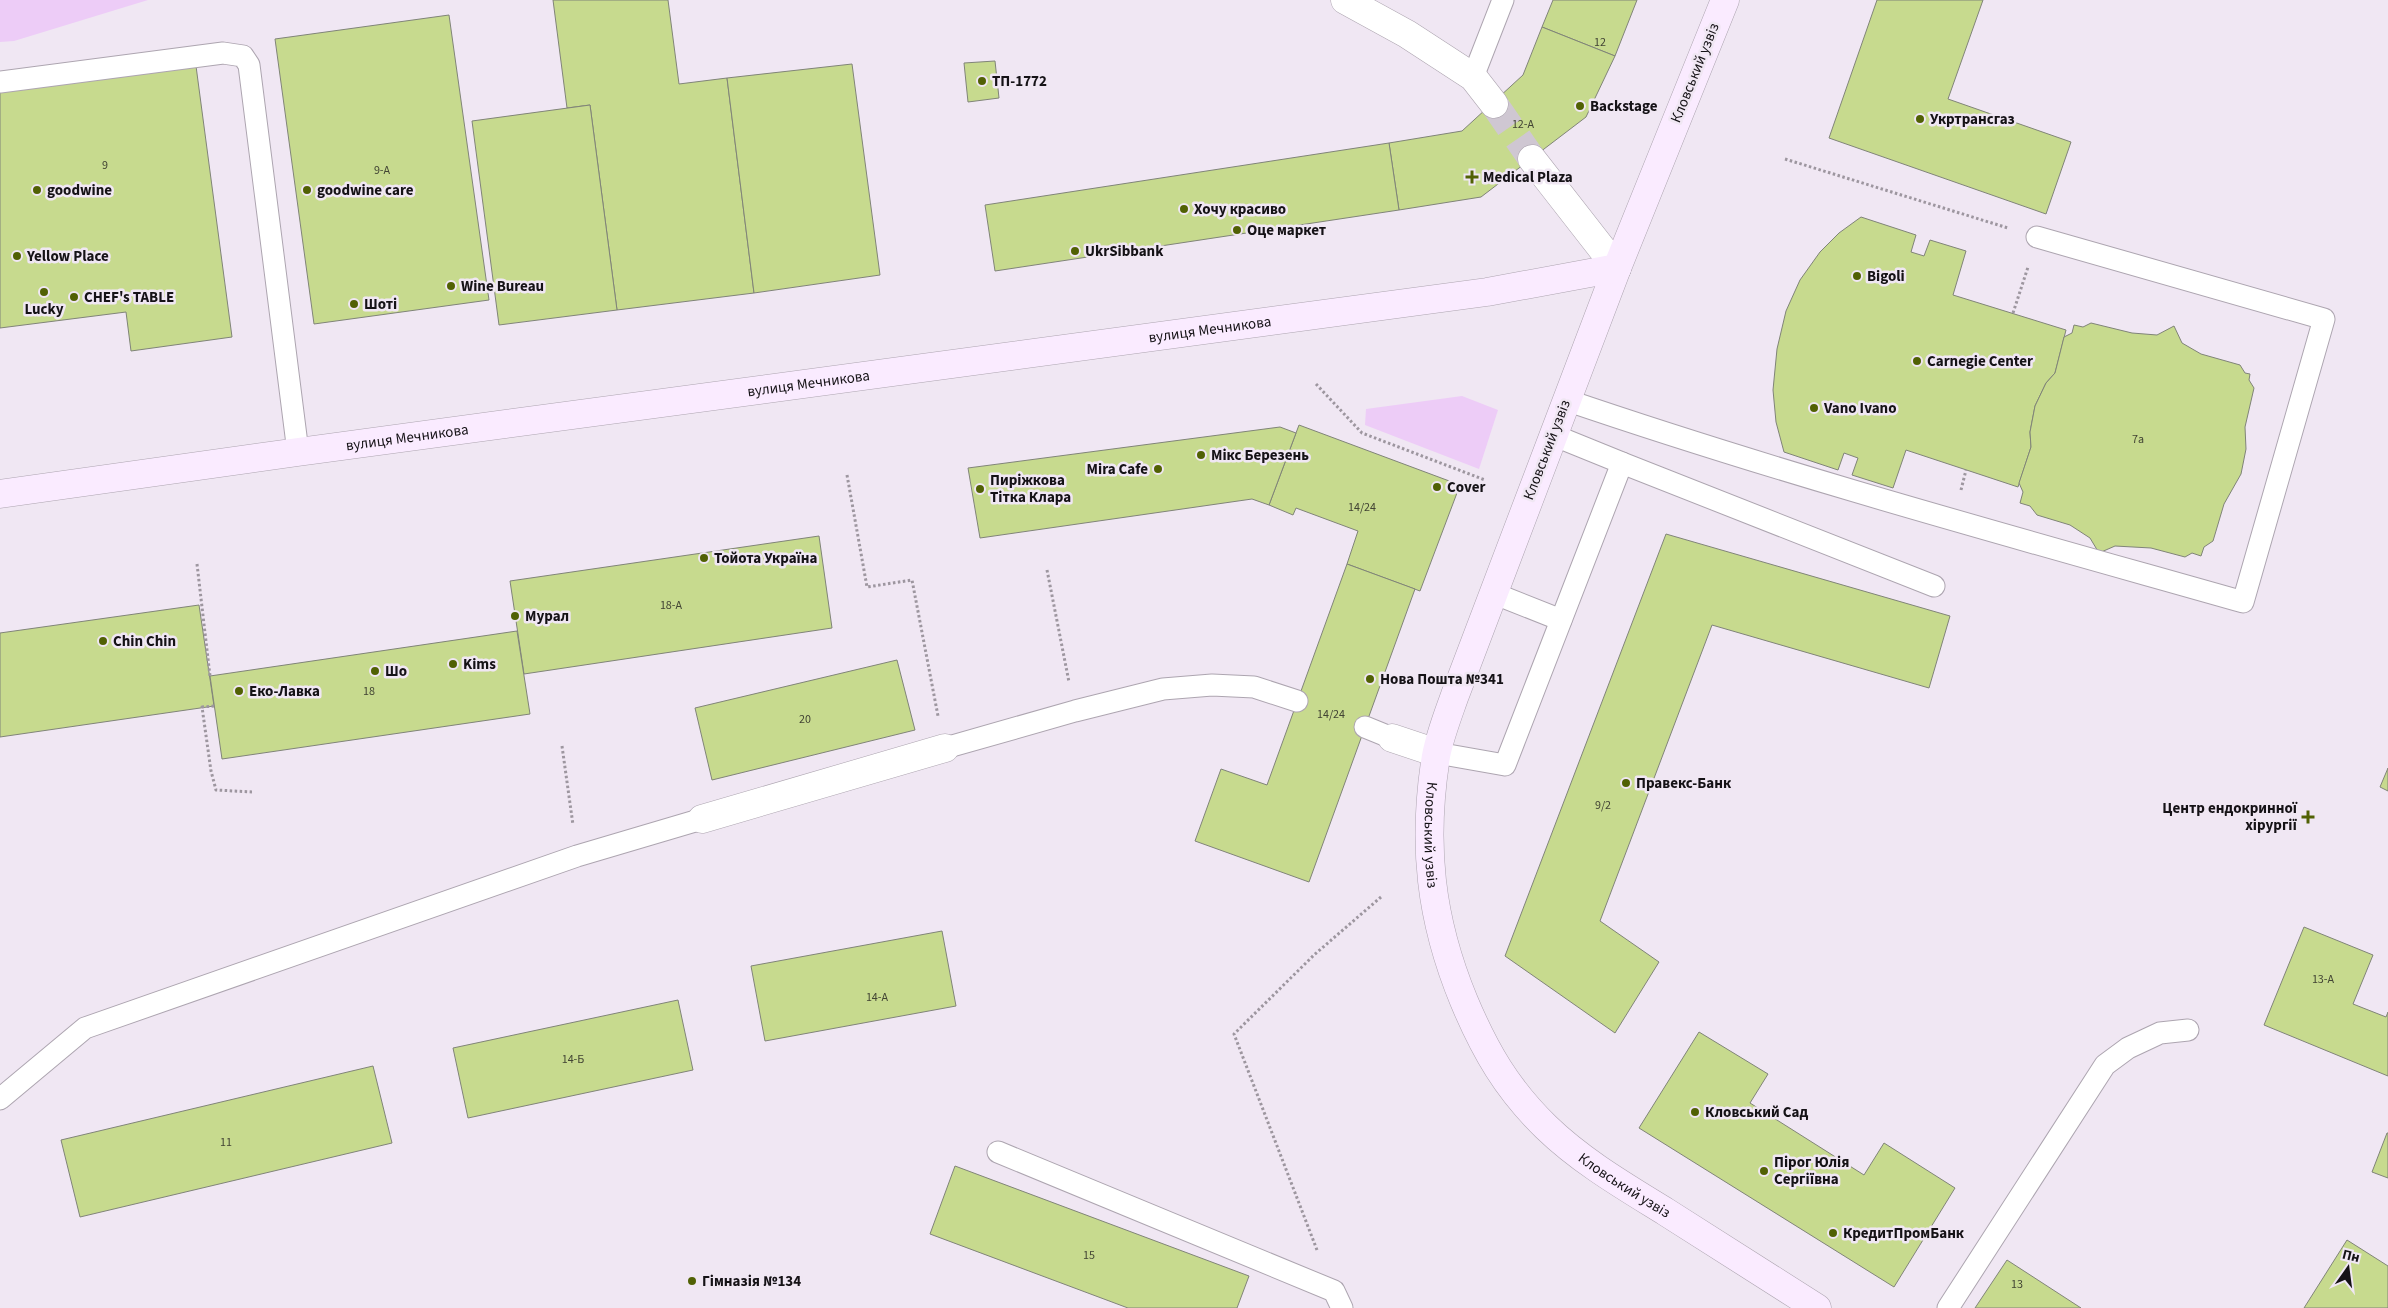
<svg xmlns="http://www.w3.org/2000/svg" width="2388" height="1308" font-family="'Source Sans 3',sans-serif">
	<rect width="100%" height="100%" fill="#f0e7f3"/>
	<g fill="#edccf7">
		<path d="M0,0h148l-134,41 -14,1z"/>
		<path d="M1462,396l36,14 -19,59 -114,-44 1,-16z"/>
	</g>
	<g fill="#c7da8e" stroke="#808478">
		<path d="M553,0h115l11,84 48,-6 27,215 -137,17 -27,-205 -23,3z"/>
		<path d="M1553,0h84l-22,56 -73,-29z"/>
		<path d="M1877,0h106l-35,99 123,43 -25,72 -217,-76z"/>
		<path d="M449,15l40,285 -175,24 -39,-285z"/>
		<path d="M1542,27l73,29 -29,61 -105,80 -82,13 -10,-67 73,-12 61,-56z"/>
		<path d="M995,61l4,37 -31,4 -4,-39z"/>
		<path d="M852,64l28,211 -126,18 -27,-215z"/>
		<path d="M196,66l36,271 -101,14 -5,-39 -126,16v-237z"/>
		<path d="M590,105l27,205 -118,15 -27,-204z"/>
		<path d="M1389,143l10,67 -404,61 -10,-66z"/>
		<path d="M1861,217l55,18 -5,17 13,4 6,-16 36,11 -13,44 113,35 -11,43 -9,10 -11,23 -5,26 1,15 -13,40 -112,-37 -13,38 -41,-13 6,-17 -14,-5 -6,17 -54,-18 -8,-30 -3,-32 4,-41 9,-38 14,-31 20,-28 19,-19z"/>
		<path d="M2091,323l41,10 25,2 17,-9 8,17 19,11 39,11 5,8 5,1 -1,6 5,8 -9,39 1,22 -5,25 -17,30 -11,37 -9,6 -3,9 -9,-3 -7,4 -34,-9 -36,-2 -16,7 -9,-15 -20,-13 -33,-10 -7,-9 -10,-3 3,-11 -4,-9 12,-36 -1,-15 5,-26 11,-23 9,-10 9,-36 8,-4 2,-8 9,2z"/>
		<path d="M1299,425l161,60 -40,106 -73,-27 11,-33 -62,-23 -3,7 -24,-10z"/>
		<path d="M1280,427l16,6 -27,72 -17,-6 -272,39 -12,-70z"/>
		<path d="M1666,534l284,82 -21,72 -217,-63 -112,296 59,41 -44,71 -110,-77z"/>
		<path d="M819,536l13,92 -308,46 -14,-93z"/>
		<path d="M1347,564l68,25 -106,293 -114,-41 26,-72 46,16z"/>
		<path d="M199,605l15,101 -214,31v-104z"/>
		<path d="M517,631l13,83 -308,45 -12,-83z"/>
		<path d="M897,660l18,70 -203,50 -17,-72z"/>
		<path d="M2388,768v23l-8,-4z"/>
		<path d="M2304,927l69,28 -20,49 33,13 2,-5v64l-124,-51z"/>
		<path d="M942,931l14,75 -191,35 -14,-75z"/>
		<path d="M678,1000l15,70 -225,48 -15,-70z"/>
		<path d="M1699,1032l69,42 -18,29 114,72 20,-32 71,45 -61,99 -255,-159z"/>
		<path d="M373,1066l19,77 -312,74 -19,-77z"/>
		<path d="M2387,1133h1v45l-16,-6z"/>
		<path d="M955,1166l294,110 -12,32h-109l-198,-74z"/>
		<path d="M2347,1240l41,26v42h-84z"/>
		<path d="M2007,1260l74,48h-106z"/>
	</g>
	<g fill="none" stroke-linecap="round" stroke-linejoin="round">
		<path stroke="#cfc7d2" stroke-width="28" stroke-dasharray="28 14" stroke-linecap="butt" d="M1494,104l38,55"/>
		<defs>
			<g id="lane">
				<path d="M1473,77l30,-77"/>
				<path d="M0,82l223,-29 20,3 6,9 49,387"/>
				<path d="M1566,400c223,76 451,138 677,202l81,-283 -287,-82"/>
				<path d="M1622,463l312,123"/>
				<path d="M1493,593l68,27"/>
				<path d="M1365,727l27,11"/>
				<path d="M945,748l130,-37 88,-22 49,-4 42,2 43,14"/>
				<path d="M1437,753l68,12 117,-302 -69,-28"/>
				<path d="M0,1099l85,-71 492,-172 125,-37"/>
				<path d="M998,1152l336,139 8,17"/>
				<path d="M1948,1308l157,-243 23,-17 32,-15 28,-3"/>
			</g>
			<g id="street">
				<path d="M1345,0l62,34 66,43 21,27"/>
				<path d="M1532,159l85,109"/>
				<path d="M1392,738l45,15"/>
				<path d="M702,819l243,-71"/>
			</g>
			<g id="secondary">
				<path id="s1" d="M1725,0l-108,268 -162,427c-7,20 -15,40 -19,61 -14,88 -6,163 28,245 21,50 43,88 82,126 35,34 78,59 120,85 50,32 101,64 151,96"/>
				<path id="s2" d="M0,494l298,-42 1189,-160 130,-24"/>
			</g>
		</defs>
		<use href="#lane" stroke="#ada5b0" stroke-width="23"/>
		<use href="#street" stroke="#ada5b0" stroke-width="29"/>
		<use href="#secondary" stroke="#ada5b0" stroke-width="29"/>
		<g stroke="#9d969f" stroke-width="3" stroke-dasharray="2.5 2.5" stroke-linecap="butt">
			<path d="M1785,159l223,69"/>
			<path d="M2013,313l15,-46"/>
			<path d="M1316,384l46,49 123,47"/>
			<path d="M847,475l20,112 45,-7 26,136"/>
			<path d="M1961,490l5,-20"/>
			<path d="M197,564l13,112"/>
			<path d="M1047,570l22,112"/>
			<path d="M214,706l-12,1 9,64 5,19 36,2"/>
			<path d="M562,746l11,79"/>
			<path d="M1317,1250l-83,-216 80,-79 67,-58"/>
		</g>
		<use href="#lane" stroke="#fff" stroke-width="21"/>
		<use href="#street" stroke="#fff" stroke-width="28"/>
		<use href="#secondary" stroke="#faebff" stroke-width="28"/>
	</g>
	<g fill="#516104" stroke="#f0e7f3" stroke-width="2">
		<circle cx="982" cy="81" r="5"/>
		<circle cx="1580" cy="106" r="5"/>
		<circle cx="1920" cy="119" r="5"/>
		<path d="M1469.5 169.5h5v5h5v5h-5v5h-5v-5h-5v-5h5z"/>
		<circle cx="37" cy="190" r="5"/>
		<circle cx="307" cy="190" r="5"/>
		<circle cx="1184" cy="209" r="5"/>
		<circle cx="1237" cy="230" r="5"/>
		<circle cx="1075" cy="251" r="5"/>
		<circle cx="17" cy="256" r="5"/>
		<circle cx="1857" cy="276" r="5"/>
		<circle cx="451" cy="286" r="5"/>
		<circle cx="44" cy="292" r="5"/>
		<circle cx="74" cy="297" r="5"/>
		<circle cx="354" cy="304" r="5"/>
		<circle cx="1917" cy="361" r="5"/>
		<circle cx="1814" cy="408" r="5"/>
		<circle cx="1201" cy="455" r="5"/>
		<circle cx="1158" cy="469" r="5"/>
		<circle cx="1437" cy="487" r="5"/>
		<circle cx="980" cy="489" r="5"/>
		<circle cx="704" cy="558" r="5"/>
		<circle cx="515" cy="616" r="5"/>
		<circle cx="103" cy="641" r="5"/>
		<circle cx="453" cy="664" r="5"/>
		<circle cx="375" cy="671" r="5"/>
		<circle cx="1370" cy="679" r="5"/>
		<circle cx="239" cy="691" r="5"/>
		<circle cx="1626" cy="783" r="5"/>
		<path d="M2305.5 809.5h5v5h5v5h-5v5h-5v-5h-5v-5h5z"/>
		<circle cx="1695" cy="1112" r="5"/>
		<circle cx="1764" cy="1171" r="5"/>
		<circle cx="1833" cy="1233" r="5"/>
		<circle cx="692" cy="1281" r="5"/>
	</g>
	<g text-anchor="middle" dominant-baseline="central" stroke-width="5" stroke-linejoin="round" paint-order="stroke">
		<g font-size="12" fill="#424434">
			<text x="1600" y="42">12</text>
			<text x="1523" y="124">12-А</text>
			<text x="105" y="165">9</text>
			<text x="382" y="170">9-А</text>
			<text x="2138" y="439">7a</text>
			<text x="1362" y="507">14/24</text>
			<text x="671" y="605">18-А</text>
			<text x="369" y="691">18</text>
			<text x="1331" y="714">14/24</text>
			<text x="805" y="719">20</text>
			<text x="1603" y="805">9/2</text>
			<text x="2323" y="979">13-А</text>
			<text x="877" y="997">14-А</text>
			<text x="573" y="1059">14-Б</text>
			<text x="226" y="1142">11</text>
			<text x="1089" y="1255">15</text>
			<text x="2017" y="1284">13</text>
		</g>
		<g font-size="15" fill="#151216" stroke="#f0e7f3">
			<text transform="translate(1695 73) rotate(-68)">Кловський узвіз</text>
			<text stroke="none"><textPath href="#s2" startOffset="1221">вулиця Мечникова</textPath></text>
			<text stroke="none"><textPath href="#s2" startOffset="816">вулиця Мечникова</textPath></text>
			<text stroke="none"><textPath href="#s2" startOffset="411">вулиця Мечникова</textPath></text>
			<text transform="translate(1547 450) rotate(-69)">Кловський узвіз</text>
			<text stroke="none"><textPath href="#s1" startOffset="889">Кловський узвіз</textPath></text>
			<text stroke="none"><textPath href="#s1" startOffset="1309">Кловський узвіз</textPath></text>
		</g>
		<g font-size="15" font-weight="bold" fill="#151216" stroke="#f0e7f3" text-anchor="start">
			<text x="992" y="81">ТП-1772</text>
			<text x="1590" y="106">Backstage</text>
			<text x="1930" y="119">Укртрансгаз</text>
			<text x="1483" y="177">Medical Plaza</text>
			<text x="47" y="190">goodwine</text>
			<text x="317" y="190">goodwine care</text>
			<text x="1194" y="209">Хочу красиво</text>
			<text x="1247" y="230">Оце маркет</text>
			<text x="1085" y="251">UkrSibbank</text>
			<text x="27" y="256">Yellow Place</text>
			<text x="1867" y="276">Bigoli</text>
			<text x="461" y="286">Wine Bureau</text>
			<text x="84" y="297">CHEF's TABLE</text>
			<text x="364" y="304">Шоті</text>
			<text x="44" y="309" text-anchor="middle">Lucky</text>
			<text x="1927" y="361">Carnegie Center</text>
			<text x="1824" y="408">Vano Ivano</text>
			<text x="1211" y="455">Мікс Березень</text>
			<text x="1148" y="469" text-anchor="end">Mira Cafe</text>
			<text x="990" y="480">Пиріжкова<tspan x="990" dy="17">Тітка Клара</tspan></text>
			<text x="1447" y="487">Cover</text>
			<text x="714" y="558">Тойота Україна</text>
			<text x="525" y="616">Мурал</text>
			<text x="113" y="641">Chin Chin</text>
			<text x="463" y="664">Kims</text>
			<text x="385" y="671">Шо</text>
			<text x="1380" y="679">Нова Пошта №341</text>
			<text x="249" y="691">Еко-Лавка</text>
			<text x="1636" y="783">Правекс-Банк</text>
			<text x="2297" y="808" text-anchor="end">Центр ендокринної<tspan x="2297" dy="17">хірургії</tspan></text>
			<text x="1705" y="1112">Кловський Сад</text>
			<text x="1774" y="1162">Пірог Юлія<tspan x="1774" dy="17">Сергіївна</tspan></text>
			<text x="1843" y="1233">КредитПромБанк</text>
			<text x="702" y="1281">Гімназія №134</text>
		</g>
	</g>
	<g transform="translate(2348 1268) rotate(14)" stroke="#f0e7f3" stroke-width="4" paint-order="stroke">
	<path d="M0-4L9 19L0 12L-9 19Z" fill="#151216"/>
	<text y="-8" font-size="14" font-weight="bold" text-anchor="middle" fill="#151216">Пн</text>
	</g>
</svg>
